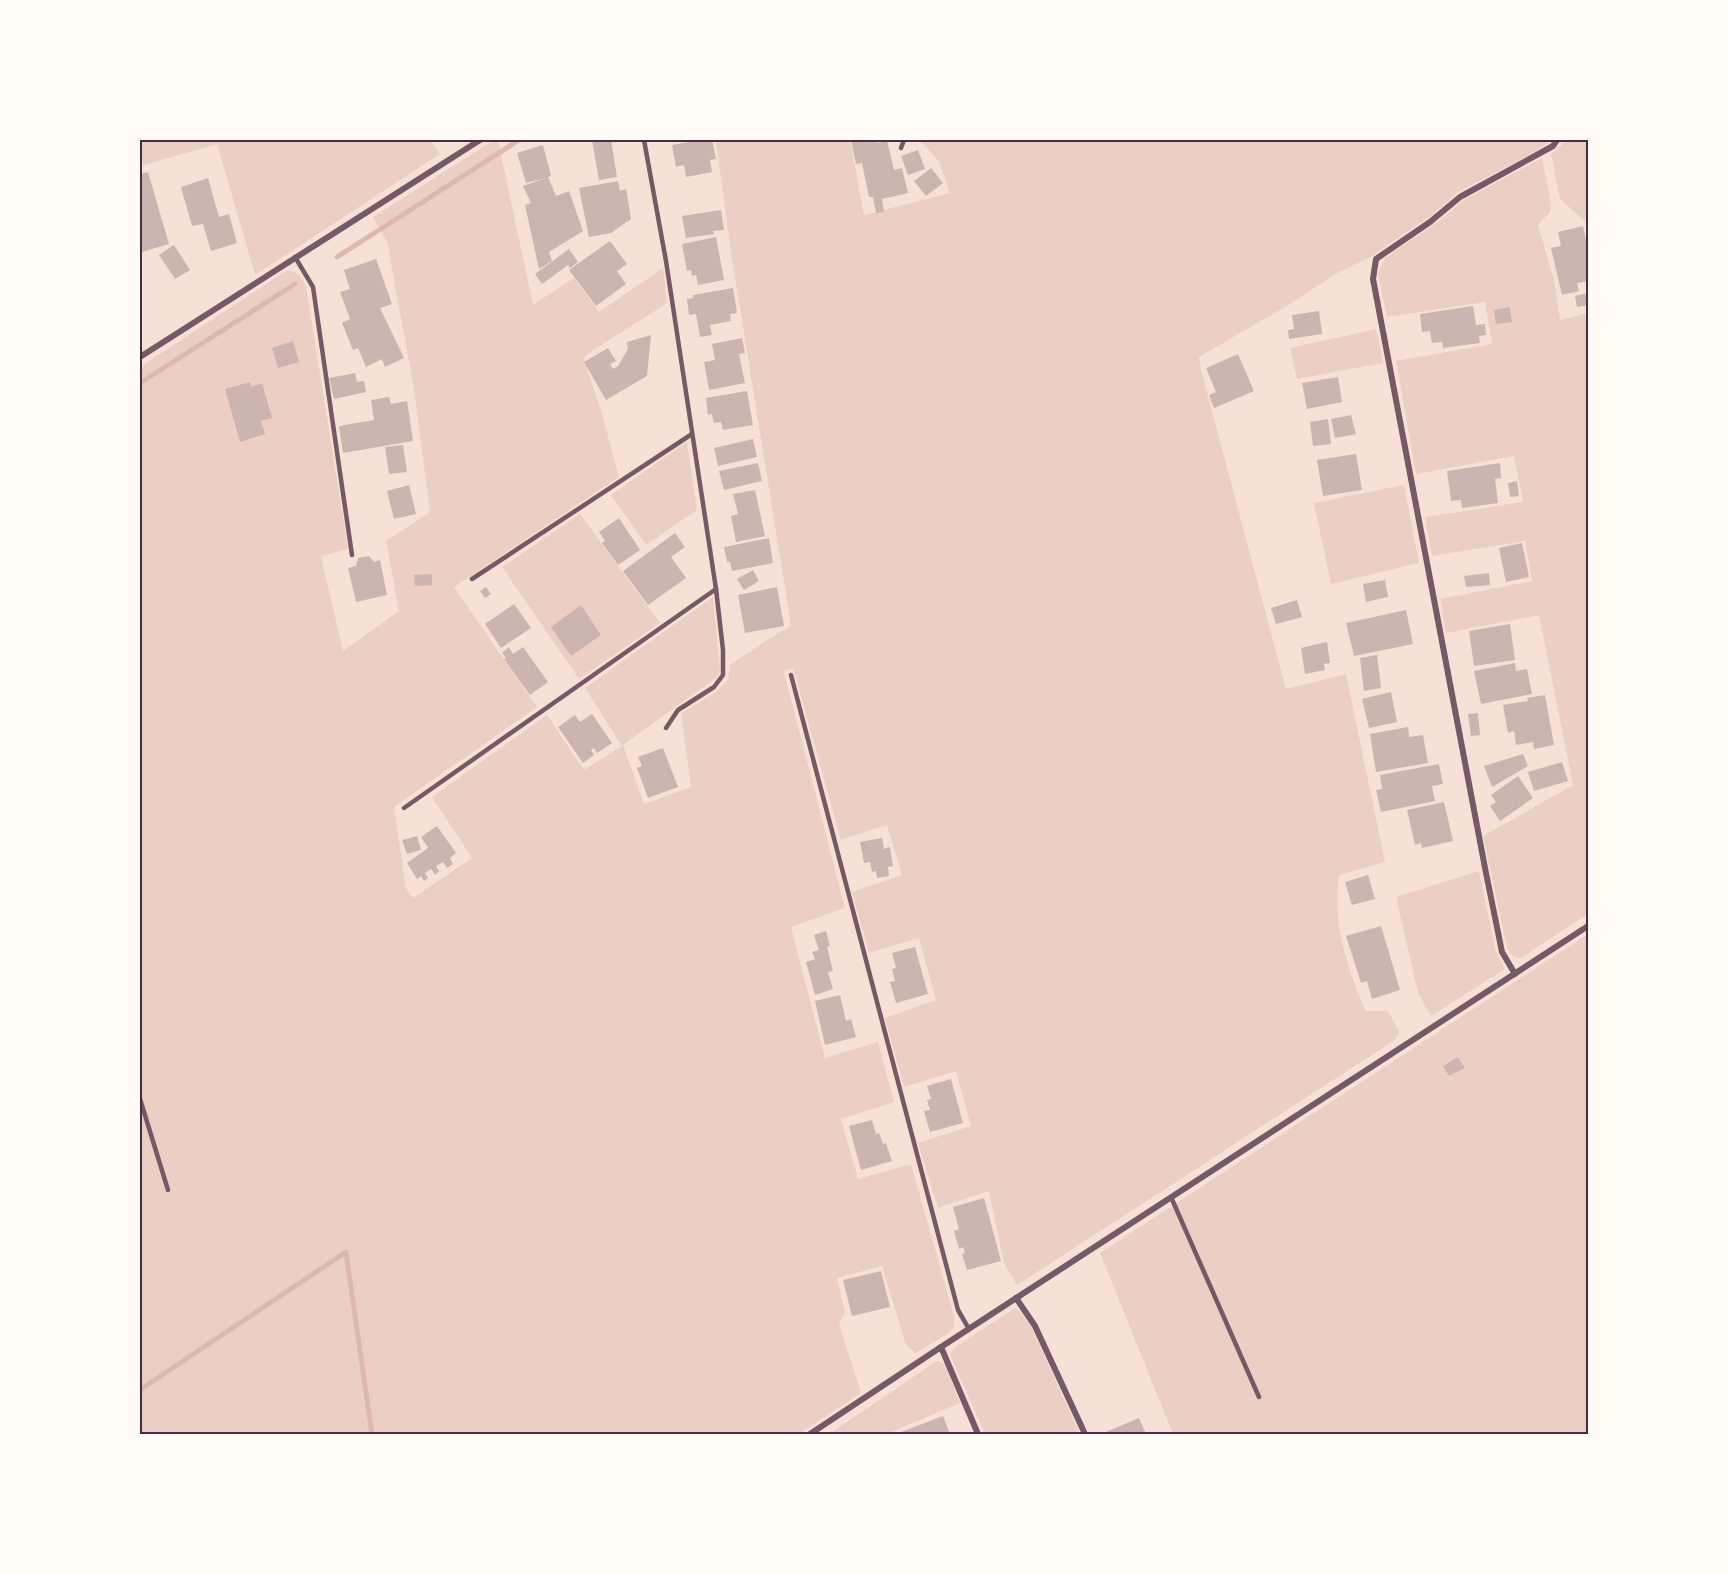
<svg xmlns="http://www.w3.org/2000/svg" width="1728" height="1574" font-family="Merriweather,serif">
	<rect width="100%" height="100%" fill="#f7e1d7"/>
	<g fill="#ebcfc5">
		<path d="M140,140h291l9,14 -185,121 -38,-131 -77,22z"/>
		<path d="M494,140h4l35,165 41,-27 25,34 64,-44 4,35 -84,54 18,53 18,67 -165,110 83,120 -143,100 12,82 7,9 59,-40 -40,-61 115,-82 37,55 38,-24 -37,-58 128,-91 7,73 -3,7 -94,68 21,59 47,-17 -10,-74 34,-20 13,-13 2,-15 45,-30 16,-9 -61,-380 -14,-106h134l14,75 86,-22 -11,-31 -19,-22h630l-2,3 -20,13 -70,36 -26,23 -62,42 -31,15 -49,32 -91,53 1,9 86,323 60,-15 39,188 -46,13c-7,47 8,94 27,136h22l11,21 -4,8 -378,245 -13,-22 -15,-72 -51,17 -20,-65 53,-17 -15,-55 -52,16 -19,-69 51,-18 -17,-62 -50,15 -17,-61 50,-17 -15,-50 -46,15 -48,-172 -9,4 61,236 -54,19 34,131 53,-16 16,60 -53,17 17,60 53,-15 43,152v10l-4,6 -34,21 -10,-8 -24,-79 -45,12 8,35 -6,11 22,69 -62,41h-659v-1067l146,-96c12,-1 14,5 20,15l42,263 -27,7 22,95 56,-40 -13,-70 44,-29 -16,-123 -27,-147 -14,-25z"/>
		<path d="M1564,140h24v93l-2,-11 -26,-23 -9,-45 11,-9z"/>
		<path d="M1542,158l9,46 -1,8 -12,13 16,55 6,40 28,-7v601l-67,44c-10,-1 -12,-5 -15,-15l-23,-107 90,-51 -34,-170 -93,18 -6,-34 92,-18 -7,-40 -93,15 -7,-39 98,-15 -9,-46 -98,18 -20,-113 96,-17 -7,-42 -98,15 -9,-44 7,-15 54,-37 25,-21z"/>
		<path d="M1376,329l7,34 -86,16 -7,-31z"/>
		<path d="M687,442l10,68 -51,35 -35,-50z"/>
		<path d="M1404,485l15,78 -88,21 -17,-81z"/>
		<path d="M580,514l80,109 -81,56 -77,-112z"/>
		<path d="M1479,871l17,81 9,17 -74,47 -13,-23 -22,-96z"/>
		<path d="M1588,934v500h-415l-73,-181z"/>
		<path d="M1015,1308l5,3 12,17 48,106h-95l-34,-77v-5l6,-6z"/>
		<path d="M937,1361l8,3 15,39 -69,29 1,2h-63z"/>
	</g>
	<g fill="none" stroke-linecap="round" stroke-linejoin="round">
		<g stroke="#dcb8b0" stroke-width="5">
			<path d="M337,257l182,-117"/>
			<path d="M140,383l155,-99"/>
			<path d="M141,1389l205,-137 26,182"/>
		</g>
	</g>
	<g fill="#ccb4b1">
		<path d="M592,140h19l6,37 -18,3z"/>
		<path d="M700,140h12l4,19 -6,1 2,12 -26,5 -2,-12 -8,2 -4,-22z"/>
		<path d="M851,140h25l1,3 10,-2 7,29 8,-2 6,25 -26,6 2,13 -8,1 -3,-16h-4l-7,-34 -6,1z"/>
		<path d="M543,145l8,31 -3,1 8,19 13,-5 14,40 -34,21 3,9 -13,8 -14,-64 6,-2 -8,-17 23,-8 -20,5 -9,-30z"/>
		<path d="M918,150l7,19 -17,6 -7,-19z"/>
		<path d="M931,168l12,15 -17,13 -12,-15z"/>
		<path d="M148,172l21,72 -27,8 -2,-7v-71z"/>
		<path d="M208,178l11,39 10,-3 8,29 -26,8 -8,-27 -11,2 -11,-39z"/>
		<path d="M618,181l2,10 6,-2 5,30 -20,14 -22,4 -10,-49z"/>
		<path d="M721,210l3,20 -11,1 1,3 -28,4 -4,-22z"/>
		<path d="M1583,226l5,23v32l-11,2 2,8 -17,4 -11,-47 10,-2 -3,-14z"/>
		<path d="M716,237l8,43 -26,5 -2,-10 -4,1 -1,-6 -4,1 -5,-27z"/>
		<path d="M610,241l17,23 -10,7 9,13 -30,22 -27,-36z"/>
		<path d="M174,245l16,25 -15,9 -16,-24z"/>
		<path d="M569,249l9,13 -8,6 -2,-3 -26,19 -7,-10z"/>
		<path d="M376,259l16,45 -12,4 24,50 -19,9 -3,-8 -16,8 -8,-19 -5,2 -11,-27 8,-4 -10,-27 10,-3 -6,-19z"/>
		<path d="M733,288l4,25 -7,1 1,7 -21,4 2,10 -12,2 -4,-23 -7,1 -2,-16 6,-1v-3z"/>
		<path d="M1588,293v12l-11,2 -2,-11z"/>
		<path d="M1473,306l3,19 9,-1 1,11 -7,1 1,7 -37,5 -1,-6 -10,1 -2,-12 -8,1 -2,-18z"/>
		<path d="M1510,307l2,15 -16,2 -2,-14z"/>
		<path d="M1319,311l3,23 -33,5 -1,-9 6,-1 -2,-14z"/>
		<path d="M651,335l-4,41 -41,24 -22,-38 24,-14 8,13 -6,3 3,5 5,-3 10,-17 -1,-7z"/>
		<path d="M742,338l3,15 -6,1 6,29 -36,7 -5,-28 11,-2 -3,-16z"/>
		<path d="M293,341l6,21 -21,6 -6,-20z"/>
		<path d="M1238,354l16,37 -40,17 -5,-13 7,-3 -10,-24z"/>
		<path d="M355,373l2,9 7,-1 2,11 -32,7 -5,-21z"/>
		<path d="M1338,377l4,25 -35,7 -5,-26z"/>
		<path d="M250,382l1,5 11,-4 10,35 -11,3 4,13 -25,8 -15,-53z"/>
		<path d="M747,391l6,34 -30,5 -2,-8 -7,1 -2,-9 -4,1 -2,-17z"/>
		<path d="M389,397l2,7 16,-3 6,40 -70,12 -4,-27 35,-6 -3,-20z"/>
		<path d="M1351,415l5,19 -21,4 -4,-19z"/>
		<path d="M1328,419l3,25 -18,2 -3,-24z"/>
		<path d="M753,439l4,18 -39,9 -4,-18z"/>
		<path d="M403,445l4,27 -18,2 -4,-27z"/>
		<path d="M1356,454l6,36 -39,6 -6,-36z"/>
		<path d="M758,463l4,18 -38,9 -5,-19z"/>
		<path d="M1500,463l1,15 -6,1 3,24 -36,5 -1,-8 -10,1 -4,-30z"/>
		<path d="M1517,481l2,15 -9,1 -2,-14z"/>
		<path d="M409,485l7,29 -22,5 -7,-28z"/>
		<path d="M755,490l10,46 -29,6 -5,-26 7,-2 -5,-20z"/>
		<path d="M619,518l21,32 -22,15 -16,-22 3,-2 -6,-9z"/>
		<path d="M675,533l10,14 -14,10 15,21 -38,27 -25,-34z"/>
		<path d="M769,538l4,25 -41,8 -2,-9h-3l-3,-15z"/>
		<path d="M1522,543l7,34 -23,5 -7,-34z"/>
		<path d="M369,556l5,6 6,-2 7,35 -31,7 -8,-34 8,-2 2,-8z"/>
		<path d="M753,570l6,11 -15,9 -7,-11z"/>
		<path d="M1489,573l1,12 -24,2 -2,-11z"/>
		<path d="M432,574v11l-17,1 -1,-11z"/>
		<path d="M1385,580l3,17 -22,5 -3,-18z"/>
		<path d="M486,587l5,7 -6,4 -5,-7z"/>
		<path d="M777,587l7,39 -39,7 -7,-38z"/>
		<path d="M1297,600l5,17 -26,7 -5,-16z"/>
		<path d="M514,604l17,24 -30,20 -16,-24z"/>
		<path d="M581,605l20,30 -30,21 -20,-29z"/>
		<path d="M1406,610l7,34 -59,12 -8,-33z"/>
		<path d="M1510,624l5,36 -41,6 -5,-35z"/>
		<path d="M1327,642l3,21 -6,1 1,6 -20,4 -4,-26z"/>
		<path d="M509,647l4,7 10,-7 25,35 -18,13 -26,-36 2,-1 -4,-5z"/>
		<path d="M1377,655l4,33 -17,3 -4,-33z"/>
		<path d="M1515,663l1,8 11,-2 5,25 -51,10 -7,-33z"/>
		<path d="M1391,692l6,30 -28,6 -7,-29z"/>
		<path d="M1545,695l9,50 -20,4 -1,-7 -17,3 -2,-14 -6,2 -5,-28 25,-4 -1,-3z"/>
		<path d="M1478,713l2,22 -9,1 -3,-22z"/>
		<path d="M592,714l20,29 -15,10 -3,-5 -3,2 3,5 -11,8 -25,-36 17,-12 5,7z"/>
		<path d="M1408,727l1,10 14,-2 5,28 -52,9 -6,-38z"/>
		<path d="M663,748l15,39 -30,11 -11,-30 5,-2 -4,-9z"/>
		<path d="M1523,754l5,12 -36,21 -8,-21z"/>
		<path d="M1562,762l6,19 -34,10 -6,-19z"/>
		<path d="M1439,764l4,20 -11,2 3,15 -54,11 -5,-22 6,-1 -2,-14z"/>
		<path d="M1518,776l15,22 -33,23 -10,-15 6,-4 -5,-7z"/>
		<path d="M1444,802l9,39 -31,7 -1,-5 -6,2 -8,-35z"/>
		<path d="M437,826l19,27 -6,5 3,6 -6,4 -4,-6 -7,4 3,5 -4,4 -4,-6 -6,4 3,5 -4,3 -3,-5 -4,3 -10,-16 21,-15 -7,-11z"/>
		<path d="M417,836l4,14 -14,4 -5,-14z"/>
		<path d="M882,838l2,11 6,-2 3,19 -5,1 1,9 -12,2 -1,-7 -4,1 -2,-10 -6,1 -4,-21z"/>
		<path d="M1368,875l7,24 -23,6 -7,-23z"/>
		<path d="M1381,926l19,64 -28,9 -5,-18 -6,2 -15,-47z"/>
		<path d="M826,931l4,15 -3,1 6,24 -5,1 5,17 -18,6 -9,-33 9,-3 -3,-7 7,-2 -5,-15z"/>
		<path d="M915,947l13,47 -32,9 -6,-21 5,-1 -3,-12 4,-1 -4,-15z"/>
		<path d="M840,995l6,26 5,-2 5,18 -31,8 -10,-44z"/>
		<path d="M1458,1057l7,11 -16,8 -6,-10z"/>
		<path d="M951,1079l12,44 -33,9 -6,-21 6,-1 -3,-10 4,-1 -4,-13z"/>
		<path d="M872,1120l4,14 3,-1 4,11 3,-1 6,18 -31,9 -12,-44z"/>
		<path d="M984,1198l17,63 -34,9 -5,-16 3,-1 -2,-6 -4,2 -5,-18 5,-2 -6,-22z"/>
		<path d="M881,1271l9,36 -38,9 -9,-36z"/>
		<path d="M943,1416l7,18h-54z"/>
		<path d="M1139,1418l7,16h-45z"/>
	</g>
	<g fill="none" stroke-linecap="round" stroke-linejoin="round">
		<g stroke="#755966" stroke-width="4.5">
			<path d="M644,140l22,121 50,328 7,61v25l-9,12 -36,23 -12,18"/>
			<path d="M901,148l3,-8"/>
			<path d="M295,257l18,30 39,268"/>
			<path d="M472,579l220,-145"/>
			<path d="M791,675l167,635 11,19"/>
			<path d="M404,808l312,-219"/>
			<path d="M140,1099l28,91"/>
			<path d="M1171,1197l88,200"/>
		</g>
		<g stroke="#755966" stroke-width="6">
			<path d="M140,357l340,-217"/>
			<path d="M1515,974l-13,-22 -16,-79 -113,-594 3,-20 54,-37 30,-25 93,-51 4,-6"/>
			<path d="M1016,1298l19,28 50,108"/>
			<path d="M941,1347l37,87"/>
			<path d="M810,1434l131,-87 647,-421"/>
		</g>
	</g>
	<rect width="1728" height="1574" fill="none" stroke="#fffaf5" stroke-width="282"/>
	<rect x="141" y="141" width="1446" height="1292" fill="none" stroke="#4a2c40" stroke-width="2"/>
</svg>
